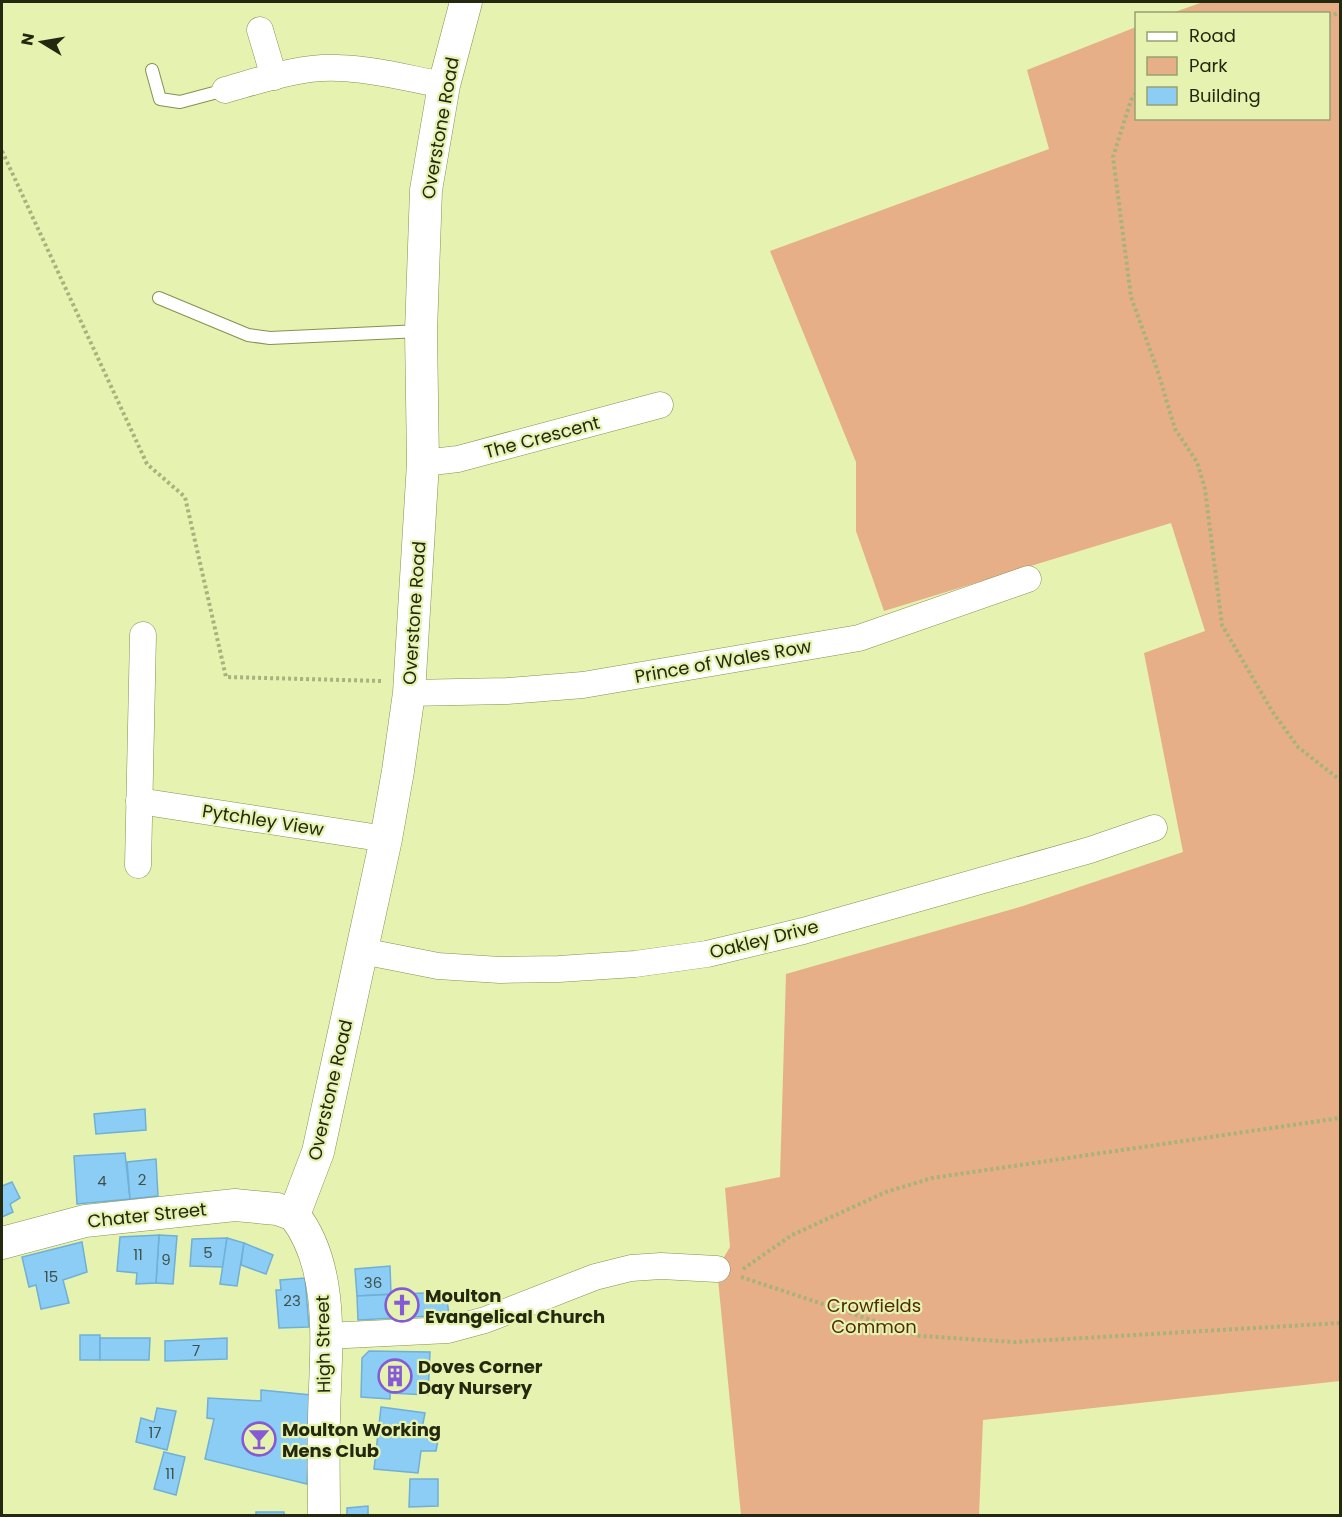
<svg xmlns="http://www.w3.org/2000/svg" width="1342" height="1517" font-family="Poppins,sans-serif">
	<rect width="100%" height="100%" fill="#e6f2b0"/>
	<path fill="#e7af87" d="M1203,2h137v1379l-357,39 -4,95h-238l-24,-246 13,-22 -5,-59 55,-11 6,-203 237,-68 160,-54 -39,-199 61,-22 -34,-108 -287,88 -28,-80v-69l-86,-211 279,-102 -22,-79 109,-43v91h192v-104l-156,-1z"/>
	<g fill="#8ccdf5" stroke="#70afd6" stroke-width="1.5">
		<path d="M145,1109l1,21 -50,4 -2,-20z"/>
		<path d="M125,1153l5,46 -53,5 -3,-48z"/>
		<path d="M156,1159l2,37 -28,3 -3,-37z"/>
		<path d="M12,1182l8,16 -10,6 3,8 -11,5v-31z"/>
		<path d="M159,1235l18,1 -4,48 -17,-1z"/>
		<path d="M159,1235l-3,48 -20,1 1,-11 -20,-2 3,-34z"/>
		<path d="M227,1238l-4,29 -33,-1 2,-27z"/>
		<path d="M227,1238l17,5 -7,43 -17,-2z"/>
		<path d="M82,1242l5,30 -24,8 6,23 -28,6 -5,-24 -7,2 -7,-30z"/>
		<path d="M244,1243l29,12 -7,19 -25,-9z"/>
		<path d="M390,1266l1,28 -34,2 -2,-27z"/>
		<path d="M305,1278l4,49 -30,1 -3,-38h5l-1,-10z"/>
		<path d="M446,1292l3,23 -91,5 -1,-24z"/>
		<rect x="80" y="1335" width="20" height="25"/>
		<path d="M100,1338h50l-1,22h-49z"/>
		<path d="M227,1338v21l-62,2v-20z"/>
		<path d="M369,1351l61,1 -2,43 -38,-2v6l-29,-2 1,-39z"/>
		<path d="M261,1390l50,5 -4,89 -102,-25 9,-40 -7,-1 1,-20 53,3z"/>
		<path d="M381,1407l44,6 -4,21 18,1 -3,16h-15l-3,22 -44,-4z"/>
		<path d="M157,1408l19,3 -9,39 -31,-8 5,-24 13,4z"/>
		<path d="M164,1452l21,5 -9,38 -22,-6z"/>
		<path d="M410,1479h28v27l-29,1z"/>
		<path d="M368,1506v10h-21v-8z"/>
		<rect x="256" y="1512" width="28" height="4"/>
	</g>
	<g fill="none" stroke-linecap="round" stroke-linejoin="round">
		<defs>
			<g id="service">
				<path d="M152,70l8,29 20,3 45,-12"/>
				<path d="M159,298l89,37 22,3 150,-7"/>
			</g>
			<g id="minor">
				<path d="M260,30l14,47"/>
				<path d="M225,90c36,-10 75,-24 114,-22 35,1 71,11 105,17"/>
				<path d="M423,463l35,-4 202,-54"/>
				<path d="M409,693l98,-2 76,-6 276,-47 169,-59"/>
				<path d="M139,801l247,38"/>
				<path d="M138,865l5,-230"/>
				<path d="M362,951l76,15 62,4 59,-1 76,-5 72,-10 96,-23 287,-81 64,-22"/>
				<path d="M326,1336l122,-6 37,-10 110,-43 36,-9 30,-2 56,3"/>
			</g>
			<g id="tertiary">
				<path d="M294,1215l24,-63 68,-313 12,-68 11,-78 14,-230 -2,-132 5,-141 18,-105 22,-83"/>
				<path d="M294,1215c43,55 31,139 30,204 -1,32 0,64 0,97"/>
				<path d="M2,1243l83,-22 150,-16 42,4 17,6"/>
			</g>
		</defs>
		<use href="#service" stroke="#869051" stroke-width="14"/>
		<use href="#minor" stroke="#869051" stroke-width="27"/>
		<use href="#tertiary" stroke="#869051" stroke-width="33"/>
		<g stroke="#a8b27c" stroke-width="4" stroke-dasharray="3 3" stroke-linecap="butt">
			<path d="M1328,16l12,-3"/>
			<path d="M1136,93l-5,7 -18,57 18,140 27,75 17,57 22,33 8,27 17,136 50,86 26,36 42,33"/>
			<path d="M2,151l145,313 38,33 41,180 156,4"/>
			<path d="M743,1269l49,-34 94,-43 46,-14 408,-60"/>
			<path d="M741,1277l179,59 95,6 325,-19"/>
		</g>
		<use href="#service" stroke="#fff" stroke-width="12"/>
		<use href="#minor" stroke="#fff" stroke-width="26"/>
		<use href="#tertiary" stroke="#fff" stroke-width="32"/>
	</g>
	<defs>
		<symbol id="church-ring" viewBox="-11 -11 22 22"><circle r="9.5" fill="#e6f2b0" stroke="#855ad4" stroke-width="1.5"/><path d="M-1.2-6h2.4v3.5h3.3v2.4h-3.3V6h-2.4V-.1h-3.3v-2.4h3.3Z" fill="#855ad4"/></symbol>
		<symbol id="building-ring" viewBox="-11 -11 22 22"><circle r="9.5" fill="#e6f2b0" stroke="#855ad4" stroke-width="1.5"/><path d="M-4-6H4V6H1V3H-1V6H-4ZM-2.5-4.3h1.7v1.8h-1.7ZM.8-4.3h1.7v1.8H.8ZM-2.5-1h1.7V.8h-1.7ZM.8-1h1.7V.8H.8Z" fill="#855ad4"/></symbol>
		<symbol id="bar-ring" viewBox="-11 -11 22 22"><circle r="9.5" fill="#e6f2b0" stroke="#855ad4" stroke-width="1.5"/><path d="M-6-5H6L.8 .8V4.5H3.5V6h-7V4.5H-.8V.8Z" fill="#855ad4"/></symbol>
	</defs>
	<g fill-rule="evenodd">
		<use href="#church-ring" x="383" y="1286" width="38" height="38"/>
		<use href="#building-ring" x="376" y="1357" width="38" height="38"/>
		<use href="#bar-ring" x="240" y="1420" width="38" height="38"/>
	</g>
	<g text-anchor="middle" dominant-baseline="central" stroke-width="4.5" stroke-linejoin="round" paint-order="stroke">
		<g font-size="15" fill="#3e5148">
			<text x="142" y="1179">2</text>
			<text x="102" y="1180">4</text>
			<text x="208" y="1252">5</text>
			<text x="138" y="1254">11</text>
			<text x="166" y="1259">9</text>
			<text x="51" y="1276">15</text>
			<text x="373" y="1282">36</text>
			<text x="292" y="1300">23</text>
			<text x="196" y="1350">7</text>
			<text x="155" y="1432">17</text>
			<text x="170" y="1473">11</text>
		</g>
		<g font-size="18" fill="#24280e" stroke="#e6f2b0">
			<text transform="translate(440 128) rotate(-80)">Overstone Road</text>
			<text transform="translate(542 437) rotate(-15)">The Crescent</text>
			<text transform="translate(414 613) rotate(-86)">Overstone Road</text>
			<text transform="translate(723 661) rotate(-10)">Prince of Wales Row</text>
			<text transform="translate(263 820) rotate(9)">Pytchley View</text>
			<text transform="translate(764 939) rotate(-14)">Oakley Drive</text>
			<text transform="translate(330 1090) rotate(-77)">Overstone Road</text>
			<text transform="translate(147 1215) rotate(-6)">Chater Street</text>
			<text transform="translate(323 1344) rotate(-91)">High Street</text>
		</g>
		<g font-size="18" font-weight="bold" fill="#24280e" stroke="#e6f2b0" text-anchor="start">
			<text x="425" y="1295">Moulton<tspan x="425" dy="21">Evangelical Church</tspan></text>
			<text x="418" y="1366">Doves Corner<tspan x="418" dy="21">Day Nursery</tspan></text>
			<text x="282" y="1429">Moulton Working<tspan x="282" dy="21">Mens Club</tspan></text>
		</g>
		<g font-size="18" fill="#512904" stroke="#e6f2b0">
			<text x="874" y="1305">Crowfields<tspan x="874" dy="21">Common</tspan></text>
		</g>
	</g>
	<rect width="1342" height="1517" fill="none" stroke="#24280e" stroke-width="6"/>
	<rect x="1135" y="12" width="195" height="108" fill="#e6f2b0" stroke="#98a16f" stroke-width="1.5"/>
	<rect x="1147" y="32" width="30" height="9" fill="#ffffff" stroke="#98a16f" stroke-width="1.5"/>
	<text x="1189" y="42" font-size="18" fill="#24280e">Road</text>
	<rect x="1147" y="57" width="30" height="18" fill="#e7af87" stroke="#98a16f" stroke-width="1.5"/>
	<text x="1189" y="72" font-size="18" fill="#24280e">Park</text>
	<rect x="1147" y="87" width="30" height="18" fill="#8ccdf5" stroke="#98a16f" stroke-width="1.5"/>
	<text x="1189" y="102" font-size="18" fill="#24280e">Building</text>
	<g transform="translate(42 42) rotate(281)" stroke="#e6f2b0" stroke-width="4.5" paint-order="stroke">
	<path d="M0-4.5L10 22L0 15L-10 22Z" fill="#24280e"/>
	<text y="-9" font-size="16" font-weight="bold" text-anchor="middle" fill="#24280e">N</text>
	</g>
</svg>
